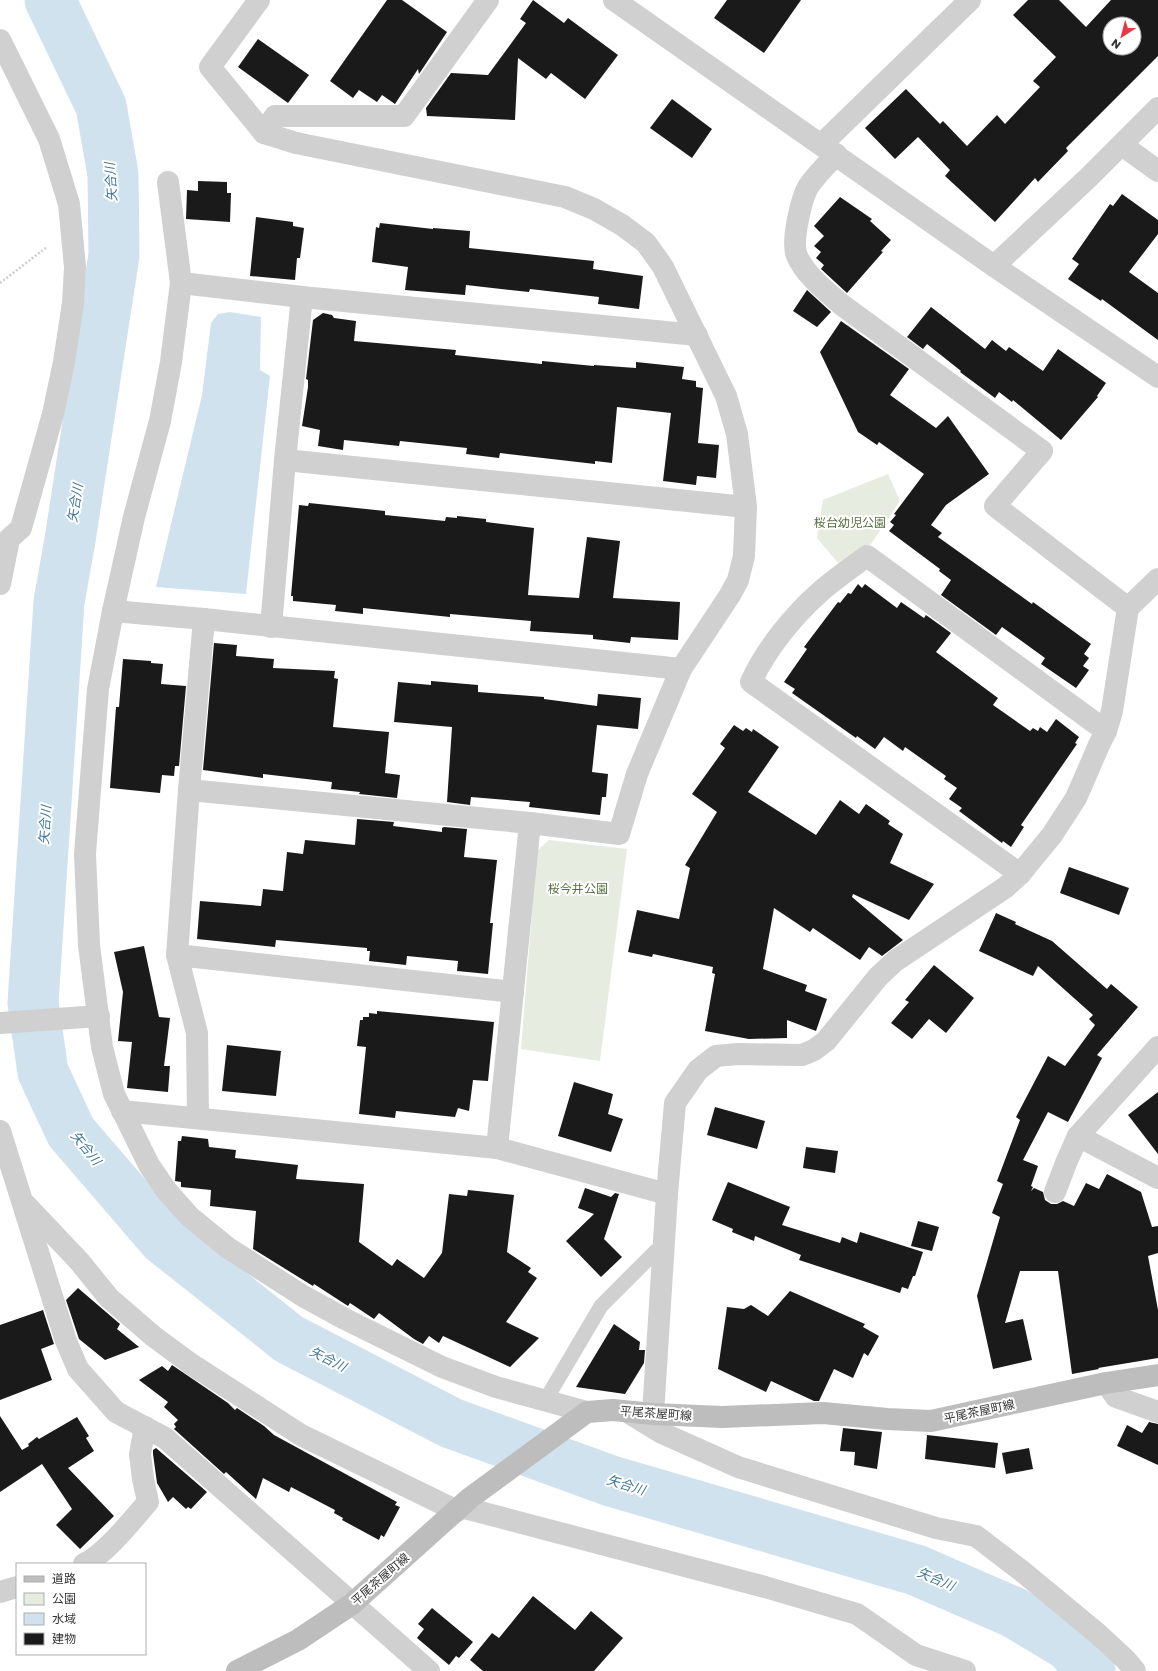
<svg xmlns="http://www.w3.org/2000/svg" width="1158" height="1671" font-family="Poppins,'Noto Sans JP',sans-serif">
	<rect width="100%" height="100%" fill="#fff"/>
	<g fill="#e6ecdf">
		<path d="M888,474l12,27 -29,43 -33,19 -21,-25 6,-38z"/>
		<path d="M549,840l78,9 -27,212 -79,-12 16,-198z"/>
	</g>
	<path fill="#cfe2ee" d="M230,312l31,5 -1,53 10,6 -24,218 -90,-7 46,-192 9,-72 7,-9z"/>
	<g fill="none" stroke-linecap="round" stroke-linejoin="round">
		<path stroke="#cfe2ee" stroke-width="51" d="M50,0l51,106 12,68 1,81 -44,285 -11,62 -26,401 10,69 28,60 92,107 126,100 162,84 160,58 305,89 97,42 57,34 20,25"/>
	</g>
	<g fill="#1a1a1a" fill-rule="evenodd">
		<path d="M387,0h15l45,32 -28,42 -1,-5 -23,35 -13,-9 -5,7 -18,-12 -6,8 -23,-17z"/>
		<path d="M533,0l31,23 4,-5 50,37 -33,44 -34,-26 -5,6 -28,-21 -3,62 -88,-4 -1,-8 25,-35 37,2 38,-52 -6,-4z"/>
		<path d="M727,0h74l-37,53 -50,-35z"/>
		<path d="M1028,0h31l27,27 25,-27h47v56l-92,92 2,3 -30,31 -3,-4 -40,44 -50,-46 5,-6 -32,-33 -23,22 -30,-31 41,-39 34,35 3,-3 24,25 30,-31 8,9 35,-37 -7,-6 23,-24 -43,-42zM1110,24h24v24h-24z"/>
		<path d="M258,39l51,36 -21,28 -50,-36z"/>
		<path d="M672,99l40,30 -20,29 -42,-30z"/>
		<path d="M198,181l29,1v11h4l-1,29 -44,-3 1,-29 11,1z"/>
		<path d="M1122,194l36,26v14l-29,38 29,21v47l-56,-41 -1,2 -33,-22 11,-15 -7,-5 38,-55 3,2z"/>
		<path d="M840,197l32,22 -2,2 21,19 -10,11 2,1 -36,41 -26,-24 3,-4 -8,-7 5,-6 -7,-6 10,-10 -10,-10z"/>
		<path d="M256,217l37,5v4l11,2 -4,30h-3l-2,22 -45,-4z"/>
		<path d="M380,223l53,6v-1l37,3 -1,17 125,13 -1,8 50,7 -4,33 -41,-5 1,-7 -69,-8 -1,3 -63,-7 -1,10 -60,-5 3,-23 -36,-5 4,-35 3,1z"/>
		<path d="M807,290l24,22 -14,15 -24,-16z"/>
		<path d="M931,307l54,42 7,-9 14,11 3,-4 34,24 15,-22 48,34 -9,13 1,1 -37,43 -48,-40 -1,2 -13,-10 -4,6 -35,-26 1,-1 -34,-27 -4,5 -16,-12z"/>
		<path d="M323,313l9,2 2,3 22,3 -2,20 102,9 -1,5 87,9v-3l52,5v-1l42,3v-6l48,5 -2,12 14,2v6l7,1 -5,55 21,2 -3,33 -19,-2 -1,9 -33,-4 8,-68 -54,-6 -5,56 -17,-2v3l-95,-11 -1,5 -33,-4 1,-6 -67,-7 -1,5 -55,-6 -1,10 -25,-4 2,-16 -18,-4 6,-39v-7l-2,-1 7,-59z"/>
		<path d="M841,321l68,48 -19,26 46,33 12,-12 41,58 -43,31 -15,20 11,8 -4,4 94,67 1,-2 58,42 -7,10 5,4 -6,8 6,4 -13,18 -35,-24 4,-6 -43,-31 -6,8 -55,-40 10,-15 -12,-9 1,-2 -51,-38 5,-6 -4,-3 6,-7 -2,-1 30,-40 -45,-32 -2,3 -19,-13 -38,-80z"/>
		<path d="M309,503l76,8v4l60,6 1,-4 11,1v-2l29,3v3l48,6 -6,67 51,3 8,-61 33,4 -7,57 67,4 -2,38 -47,-3 -1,6 -37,-4v-4l-63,-4 1,-10 -81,-7v3l-87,-9v6l-28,-3 1,-6 -43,-4v-5h-2l8,-91 9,1z"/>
		<path d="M858,584l4,4 3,-4 32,24 4,-6 23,16 2,-3 25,18 -15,19 62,46 -5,7 37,26 3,-3 5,3 2,-4 7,5 9,-13 23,18 -4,6 2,1 -56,81 3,2 -13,20 -8,-6 -1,2 -43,-32 3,-3 -13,-9 8,-11 -13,-9 2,-3 -41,-29 -2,4 -19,-14 -9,12 -18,-13 -1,2 -64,-45 3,-4 -11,-7 23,-33 -3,-2 34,-45 2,1 8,-10 3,1z"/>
		<path d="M214,643l23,2 -1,11 38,3 -1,9 62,3 -1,7 4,1 -5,48 56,5 -4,41 15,2 -3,23 -38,-4 1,-2 -29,-3 1,-7 -69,-8v4l-60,-8z"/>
		<path d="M123,659l28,2v2l12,1 -2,20 25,2 -7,80h-4l-1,10 -12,-1 -2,18 -50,-5 6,-81h3z"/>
		<path d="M431,681l47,4v7l66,5v2l53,7 1,-12 43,4 -3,31 -41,-4 -5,47 16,2 -2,23h-4l-2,18 -71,-8 1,-5 -59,-5 -1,8 -23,-3 5,-75 -58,-5 4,-40 33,3z"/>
		<path d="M734,725l9,6 3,-3 6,4 1,-3 26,18 -31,45 68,43 24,-35 19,14 7,-10 24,17 -2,3 15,10 -13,29 44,21 -25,36 -56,-26 -1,3 51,43 -21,16 -13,-9 -9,13 -47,-32 -3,4 -36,-24 -11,61 44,16 -2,6 22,8 -11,32 -29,-11v18l-38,1 -44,-8 10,-57 -3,-1 1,-6 -60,-13 -1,3 -24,-5 9,-42 42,9 11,-51 -5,-3 32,-53 -25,-18 33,-46 -5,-4z"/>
		<path d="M357,819l37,3 -1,4 49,6v-4l2,-1 23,2 -3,28 33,3 -7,63h3l-5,51 -31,-3 1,-10 -51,-5 -1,9 -37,-4 1,-10h-3v-3l-91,-8 -1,7 -78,-8 3,-38 61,5 2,-17 20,2 4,-39 16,2 2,-14 50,5z"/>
		<path d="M1069,867l60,21 -10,27 -59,-22z"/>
		<path d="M996,913l20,9 -1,2 37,17 55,48 4,-5 27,23 -41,48 5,3 -34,64 -20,-10 -25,48 15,6 -7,20 2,1 -2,4 3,-3 9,4 2,8 6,4h6l6,-3 11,5 12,-23 13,6 8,-15 34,18 11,35 6,-1v27l-10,3 10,54v48l-60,10 1,1 -27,5 -14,-103h-38l-15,52 18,-4 9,41 -39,9 -16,-73 23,-79 -8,-4 11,-29 -6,-3 23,-61 -4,-3 32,-61 17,10 30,-41 -6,-6 4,-4 -55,-49 -5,10 -54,-25z"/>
		<path d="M144,946l15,71 11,1 -6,48h6l-2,26 -41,-4 5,-46 -14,-1 5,-49 -9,-40z"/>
		<path d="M934,965l40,33 -28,35 -17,-14 -17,20 -21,-16 18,-21 -4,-2z"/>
		<path d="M377,1011l117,11 -6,59 -15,-1 -4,31 -11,-3 -3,9 -59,-6 -1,7 -36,-4 7,-67 -9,-1 3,-26h3v-3h6v-4l8,1z"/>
		<path d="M227,1045l54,6 -5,45 -54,-5z"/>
		<path d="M574,1082l39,12 -5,20 15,5 -12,33 -53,-16z"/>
		<path d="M1158,1092v62l-30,-39z"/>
		<path d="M715,1107l50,14 -8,28 -50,-14z"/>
		<path d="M182,1136l26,3 1,8 27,3 -1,8 63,7 -2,14 68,5 -5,58 33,24 5,-7 27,19 18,-25 7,-59 18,2 1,-6 46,5 -7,57 24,16 -3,4 9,6 -31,44 33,16 -29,29 -67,-31 -4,7 -10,-7 -6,8 -9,-5 -35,-26 -5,6 -24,-16 -2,3 -34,-22 -1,2 -60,-37 3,-38 -46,-5 1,-16 -30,-3v-5l-6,-1 3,-40h3z"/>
		<path d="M806,1147l32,4 -3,22 -32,-5z"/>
		<path d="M728,1182l62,25 -8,18 58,18 2,-6 15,6 3,-11 63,20 -8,24h-2l-5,13 -6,-2 -2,6 -101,-33 2,-5 -46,-19 -1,5 -22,-9 1,-3 -21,-9z"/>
		<path d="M585,1188l26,9 4,-4 4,1 -15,45 18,18 -21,20 -35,-36 28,-27 -16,-6z"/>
		<path d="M918,1221l21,6 -7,24 -21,-5z"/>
		<path d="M78,1288l42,36 -3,5 22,18 -34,13 -26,-21 -13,-39z"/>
		<path d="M790,1291l75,33 -2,3 16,9 -11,20 -4,-3 -11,25 -19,-9 -15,32h-5l-43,-20 -5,11 -48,-23 9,-62 17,2 7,-4 17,11z"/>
		<path d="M43,1310l11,34 -13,5 11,31 -52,20v-75z"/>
		<path d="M614,1324l26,18 -1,8h6l-1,13 -19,31 -49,-7z"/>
		<path d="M172,1365l56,38 7,7 2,-2 27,18 10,9 123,67 -2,3 5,2 -16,30 -3,-2 -2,5 -37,-20 1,-2 -9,-5 1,-3 -44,-23 -2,5 -26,-14 -7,21 -30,-27 -2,2 -50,-45 2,-2 -2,-3 4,-4 -14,-13 4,-5 -29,-22 23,-14 6,5z"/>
		<path d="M0,1416l22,34 7,-4 -1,-2 9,-7 2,2 38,-22 12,19 -3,2 8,13 -26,17 46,48 -34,33 -24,-24 16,-16 -30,-45 -42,28z"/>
		<path d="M1149,1422l9,2v41l-41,-19 10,-21 15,8z"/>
		<path d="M843,1428l39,4 -5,37 -23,-4 1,-13 -15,-1z"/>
		<path d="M927,1435l71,8 -3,25 -70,-9z"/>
		<path d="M156,1448l51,44 -16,17 -3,-2 -2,2 -13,-12 -5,5 -11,-19 -4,-29v-4z"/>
		<path d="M1029,1448l4,21 -27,5 -4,-21z"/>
		<path d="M533,1596l42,34 16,-19 32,27 -29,33h-111l-13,-11 22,-27 7,5z"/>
		<path d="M432,1608l41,34 -14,16 -3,-2 -7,9 -32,-27 7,-9 -6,-5z"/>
	</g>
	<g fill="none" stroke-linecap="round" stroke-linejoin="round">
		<path stroke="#cdcdcd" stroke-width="2.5" stroke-dasharray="2 2" stroke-linecap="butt" d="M0,283l47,-36"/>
		<path stroke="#d0d0d0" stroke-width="15" d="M545,1401l56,-95 55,-55 8,-2"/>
		<g stroke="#d0d0d0" stroke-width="22">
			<path d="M259,0l-49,67 54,66 32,10"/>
			<path d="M0,40l49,99 20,65 6,63 -2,36 -9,59 -11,52 -32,114 -12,11 -9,45"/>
			<path d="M264,133l11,-17h129l84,-116"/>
			<path d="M822,144l148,-144"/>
			<path d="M1122,145l36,26"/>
			<path d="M836,154c-9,11 -20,21 -28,33 -7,13 -17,55 -11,69 9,20 29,35 45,49l200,146 -47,55 133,102"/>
			<path d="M168,182l13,101 -10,79 -11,59 -26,96 -21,94 -15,78 -13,165 4,91 13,102 12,47 35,71 17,25 24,27 38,31 75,48 42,23 97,48 54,20 91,25"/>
			<path d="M1020,874l-269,-192c15,-33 42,-66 69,-90 15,-13 31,-24 47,-36l239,175"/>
			<path d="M0,1023l99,-7"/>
			<path d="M0,1131l66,210 12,28 38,43 49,26 264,233"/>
			<path d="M1078,1136l80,42"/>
			<path d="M1055,1192l11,-29 12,-27 80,-89"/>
			<path d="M26,1205l53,56 30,37 44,38 38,28 110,71 156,76"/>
			<path d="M1106,1383l10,14 42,15"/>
			<path d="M631,1414l31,19 76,34 198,61 40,8 47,36 75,62 28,26 9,11"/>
			<path d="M653,1414l14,-220 8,-91 23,-33 18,-14 22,-2 64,1 12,-5 12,-9 52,-64 17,-16 111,-74 14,-13 32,-39 24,-37 23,-53 7,-14 6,-20 16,-103 30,-29"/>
			<path d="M461,1507l304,80 92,27 59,41 49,16"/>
			<path d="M84,1564c22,-10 48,-44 64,-62l-5,-23 -3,-25 5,-27"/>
			<path d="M0,1592l17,-5"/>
		</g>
		<g stroke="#d0d0d0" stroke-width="22">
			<path d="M614,0l380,266 164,111"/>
			<path d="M994,266l95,-89 69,-69"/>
			<path d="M181,283l121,14 395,38"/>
			<path d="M285,460l461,47"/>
			<path d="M113,611l91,8 477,50"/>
			<path d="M204,619l-15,171 -12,165 336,37"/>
			<path d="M271,627l14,-167 17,-163"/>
			<path d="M189,790l341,33 89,11 18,-60 44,-105 49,-74 8,-15 6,-24 2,-49 -9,-73 -11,-38 -63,-129 -17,-24 -24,-18 -28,-16 -29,-12 -269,-54"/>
			<path d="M177,955l20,78 1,85"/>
			<path d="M122,1111l375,37 170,46"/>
			<path d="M497,1148l33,-325"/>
		</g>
		<path stroke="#bdbdbd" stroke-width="22" d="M237,1671l61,-31 54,-36 118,-106 117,-86 26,-2 40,4 69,3 101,-4 64,6 44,2 175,-38 52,-8"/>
	</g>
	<g text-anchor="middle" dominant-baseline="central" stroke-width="4" stroke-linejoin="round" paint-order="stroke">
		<g font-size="12" fill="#56703f" stroke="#fff">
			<text x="850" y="522">桜台幼児公園</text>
			<text x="578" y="888">桜今井公園</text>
		</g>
		<g font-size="12" fill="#333" stroke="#fff">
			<text transform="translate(979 1411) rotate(-12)">平尾茶屋町線</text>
			<text transform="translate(656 1413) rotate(4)">平尾茶屋町線</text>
			<text transform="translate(380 1579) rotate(-41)">平尾茶屋町線</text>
		</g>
		<g font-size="13" font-style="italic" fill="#3f7597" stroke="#fff">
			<text transform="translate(111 182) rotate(-94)">矢合川</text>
			<text transform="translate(75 503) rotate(-81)">矢合川</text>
			<text transform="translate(45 825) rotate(-86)">矢合川</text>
			<text transform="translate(86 1148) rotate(51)">矢合川</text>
			<text transform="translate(328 1359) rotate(27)">矢合川</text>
			<text transform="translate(626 1485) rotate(17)">矢合川</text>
			<text transform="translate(936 1579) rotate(23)">矢合川</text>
		</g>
	</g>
	<rect x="16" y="1563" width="130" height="92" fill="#ffffff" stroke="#adadad"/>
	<rect x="24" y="1576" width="20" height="6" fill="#bdbdbd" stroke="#adadad"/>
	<text x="52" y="1583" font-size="12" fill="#333333">道路</text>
	<rect x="24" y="1593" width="20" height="12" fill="#e6ecdf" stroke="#adadad"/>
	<text x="52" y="1603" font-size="12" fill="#333333">公園</text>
	<rect x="24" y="1613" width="20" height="12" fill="#cfe2ee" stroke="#adadad"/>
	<text x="52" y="1623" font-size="12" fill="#333333">水域</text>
	<rect x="24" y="1633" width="20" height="12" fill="#1a1a1a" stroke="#adadad"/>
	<text x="52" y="1643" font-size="12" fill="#333333">建物</text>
	<g transform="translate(1122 36) rotate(216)"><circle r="19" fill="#ffffff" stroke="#adadad"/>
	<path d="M0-3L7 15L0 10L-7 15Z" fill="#e63946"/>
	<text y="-6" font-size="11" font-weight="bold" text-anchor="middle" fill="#333333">N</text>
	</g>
</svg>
